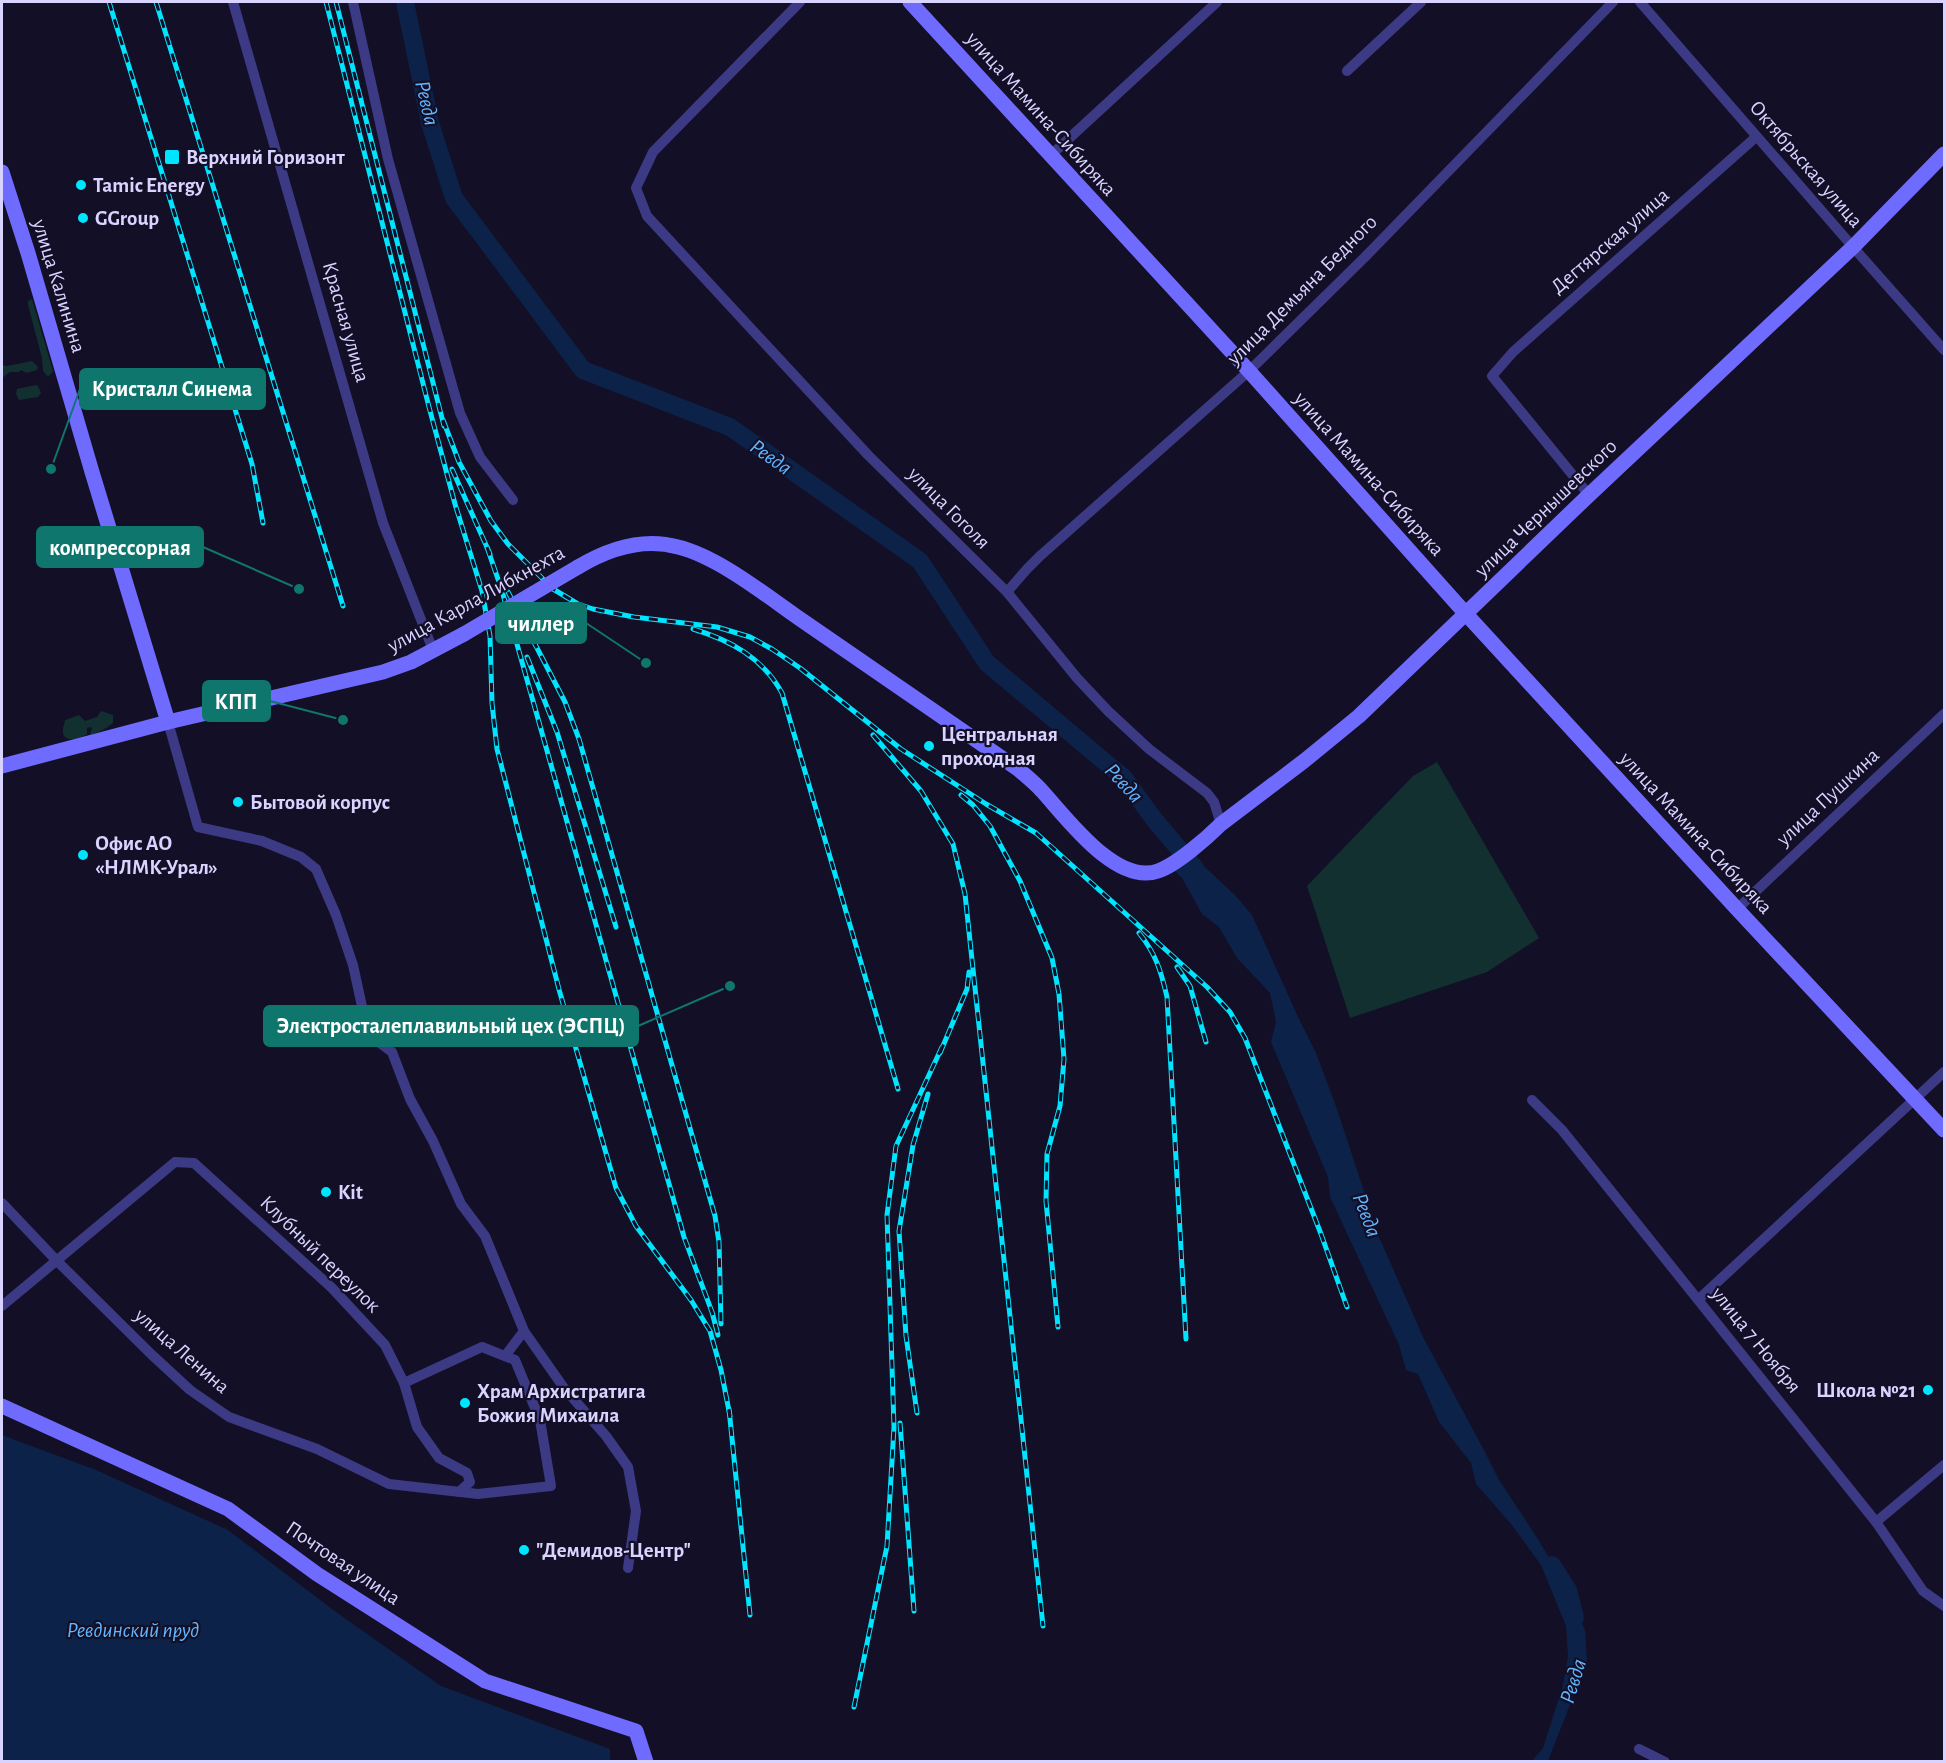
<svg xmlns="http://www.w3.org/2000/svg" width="1946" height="1763" font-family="'Alegreya Sans',sans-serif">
	<rect width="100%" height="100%" fill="#130f26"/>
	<g fill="#12302f">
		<path d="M32,299l21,72 -5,6 -5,-6 -1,-13 -14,-53v-4z"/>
		<path d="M32,361l6,6 -1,3 -10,3 -6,-3 -2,2h-9l-8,6v-13l5,1z"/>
		<path d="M36,385l2,1 3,7 -3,4 -19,3 -3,-6 1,-5z"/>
		<path d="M101,711l12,4v8c-8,7 -13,8 -22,12l-1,-2 2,-4 -1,-2 -4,1v6c-7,5 -26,10 -24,-5 0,-3 2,-6 2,-9l14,-5 6,6 12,-4z"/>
		<path d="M1437,762l102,176 -52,34 -137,46 -43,-132 106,-110z"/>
	</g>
	<g fill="#0c2248">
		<path d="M1192,855l43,40 17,20 47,104 17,34 21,56 42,128 45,102 60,111 15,30 39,59 27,46 20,45 2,31 -39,100h-16l11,-13 20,-63 5,-29 -2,-30 -25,-61 -30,-41 -35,-40 -5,-21 -32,-41 -21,-48 -12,-4 -7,-25 -69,-148 -2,-20 -57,-135 5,-20 -6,-29 -33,-35 -18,-31 -17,-13 -20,-36 -9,-9z"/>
		<path d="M2,1435l94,35 132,60 108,82 105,74 169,63v12h-608z"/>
	</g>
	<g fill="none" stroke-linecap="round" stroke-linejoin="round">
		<g stroke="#0c2248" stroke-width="18">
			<path d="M405,2l25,121 24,75 129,172 147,57 190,134 67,102 137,115 29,40 42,50"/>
			<path d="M1552,1565l16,25 7,28"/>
		</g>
		<g stroke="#3d3a85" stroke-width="10">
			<path d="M233,2l150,521 50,127"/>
			<path d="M353,2l35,157 72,254 20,44 33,43"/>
			<path d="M800,2l-147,150 -17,36 11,28 221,239 139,137 70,86 31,33 41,38 58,44 7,9 7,22"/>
			<path d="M1640,2l213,245 91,103"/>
			<path d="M1347,71l74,-69"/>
			<path d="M1050,156l167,-154"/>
			<path d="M1589,495l-97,-119 21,-24 243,-215"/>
			<path d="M1007,592l20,-23 13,-13 209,-185 115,-113 249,-256"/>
			<path d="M168,722l30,105 64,14 39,16 15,12 20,46 17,50 10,46 13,29 16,12 18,47 23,42 28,63 24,32 39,95 40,57 42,48 22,31 8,44 -8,57"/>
			<path d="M1737,909l207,-195"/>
			<path d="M1532,1100l30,30 314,392 47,69 21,15"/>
			<path d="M2,1203l54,57 95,94 39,36 39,27 88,32 72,35 89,10 73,-8 -11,-66 -25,-60 -33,-13 -78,36"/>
			<path d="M1699,1299l245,-227"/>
			<path d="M2,1306l173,-144 19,1 138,125 53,57 19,38 13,44 22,31 28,15 3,9 -11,10"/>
			<path d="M505,1356l19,-25"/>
			<path d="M1876,1522l68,-57"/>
			<path d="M1639,1749l26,13"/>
		</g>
		<g stroke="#6f6bff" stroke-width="15">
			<path d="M910,2l339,369 217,243 271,295 207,221"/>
			<path d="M2,172l26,81 64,219 76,250"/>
			<path d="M578,567c30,-18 64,-30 100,-20 41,10 90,50 125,74 72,49 143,99 215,148 8,7 17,14 24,22 24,26 74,95 116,80 18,-6 49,-33 63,-47l83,-63 55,-45 230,-221 264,-248 91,-93"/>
			<path d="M2,766l166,-44 215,-50 28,-10 53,-28"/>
			<path d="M2,1406l226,103 89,65 168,107 151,50 10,31"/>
		</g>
		<defs>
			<g id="rail">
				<path d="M109,2l143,462 11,59"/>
				<path d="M156,2l187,604"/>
				<path d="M326,2l103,405 26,97 27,87 8,45 2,67 5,46 63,244 56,195 20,38 55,74 19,31 11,39 9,46"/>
				<path d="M336,2l108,424"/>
				<path d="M443,420l16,42 32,59 17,23 45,45 25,15 15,5 41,8 83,10 33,10 22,12 28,19 101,81 85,55 50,29 171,154 23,25 15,26 76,196 26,73"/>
				<path d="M452,469l38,85"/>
				<path d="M487,547l15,44 182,646 28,75 6,23"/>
				<path d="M508,592l57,110 14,37 136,477 4,26 2,82"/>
				<path d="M693,629c37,11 70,29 89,64l116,396"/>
				<path d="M527,657l30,75 59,195"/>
				<path d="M873,735l48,56 32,53 12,50 78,732"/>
				<path d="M961,795l12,10 17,21 30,55 32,77 7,36 5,65 -4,47 -13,48 -1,47 12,126"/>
				<path d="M1139,933c17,21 22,38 28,64l19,342"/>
				<path d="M1177,967l13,19 16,56"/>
				<path d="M940,1053l27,-64 2,-17"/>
				<path d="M729,1409l21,206"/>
				<path d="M917,1413l-11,-77 -7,-105 14,-86 15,-51"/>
				<path d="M900,1423l14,188"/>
				<path d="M854,1707l33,-161 7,-119 -7,-212 9,-69 46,-99"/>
			</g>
		</defs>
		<use href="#rail" stroke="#00e5ff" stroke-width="5"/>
		<use href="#rail" stroke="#130f26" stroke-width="3" stroke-dasharray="9" stroke-linecap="butt"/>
		<path stroke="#6f6bff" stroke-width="15" d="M464,634l114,-67"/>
	</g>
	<g fill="#00e5ff" stroke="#130f26" stroke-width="2">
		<rect x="164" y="149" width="16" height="16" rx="3"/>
		<circle cx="81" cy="185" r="6"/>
		<circle cx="83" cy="218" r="6"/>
		<circle cx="929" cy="746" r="6"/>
		<circle cx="238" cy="802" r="6"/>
		<circle cx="83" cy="855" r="6"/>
		<circle cx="326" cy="1192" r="6"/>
		<circle cx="1928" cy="1390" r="6"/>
		<circle cx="465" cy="1403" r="6"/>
		<circle cx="524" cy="1550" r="6"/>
	</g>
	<g text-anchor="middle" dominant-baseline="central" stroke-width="4.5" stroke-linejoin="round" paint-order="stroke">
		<g font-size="21" fill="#d9d4ff" stroke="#130f26">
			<text transform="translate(1041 114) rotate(48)">улица Мамина-Сибиряка</text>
			<text transform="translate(1806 164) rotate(49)">Октябрьская улица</text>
			<text transform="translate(1610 241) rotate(-41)">Дегтярская улица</text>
			<text transform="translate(59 286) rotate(73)">улица Калинина</text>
			<text transform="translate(1302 290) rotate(-45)">улица Демьяна Бедного</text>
			<text transform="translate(346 322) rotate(74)">Красная улица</text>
			<text transform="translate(1369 474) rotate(48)">улица Мамина-Сибиряка</text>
			<text transform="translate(949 508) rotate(45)">улица Гоголя</text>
			<text transform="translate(1546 508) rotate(-44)">улица Чернышевского</text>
			<text transform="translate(476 599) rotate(-29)">улица Карла Либкнехта</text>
			<text transform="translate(1828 797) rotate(-43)">улица Пушкина</text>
			<text transform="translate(1696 833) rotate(47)">улица Мамина-Сибиряка</text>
			<text transform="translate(320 1254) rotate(44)">Клубный переулок</text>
			<text transform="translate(1756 1340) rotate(51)">улица 7 Ноября</text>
			<text transform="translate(182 1351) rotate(41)">улица Ленина</text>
			<text transform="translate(343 1563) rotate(34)">Почтовая улица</text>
		</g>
		<g font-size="21" font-weight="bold" fill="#d9d4ff" stroke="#130f26" text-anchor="start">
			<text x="186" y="157">Верхний Горизонт</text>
			<text x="93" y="185">Tamic Energy</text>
			<text x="95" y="218">GGroup</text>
			<text x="941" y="734">Центральная<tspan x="941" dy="24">проходная</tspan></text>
			<text x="250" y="802">Бытовой корпус</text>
			<text x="95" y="843">Офис АО<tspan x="95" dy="24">«НЛМК-Урал»</tspan></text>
			<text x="338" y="1192">Kit</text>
			<text x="1916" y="1390" text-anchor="end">Школа №21</text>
			<text x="477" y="1391">Храм Архистратига<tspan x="477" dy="24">Божия Михаила</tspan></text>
			<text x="536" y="1550">"Демидов-Центр"</text>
		</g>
		<g font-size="22" font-style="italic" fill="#62b6ff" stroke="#130f26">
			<text transform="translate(427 103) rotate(77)">Ревда</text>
			<text transform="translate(771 457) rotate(35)">Ревда</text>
			<text transform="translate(1124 783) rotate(47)">Ревда</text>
			<text transform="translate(1367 1215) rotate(69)">Ревда</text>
			<text x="133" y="1630">Ревдинский пруд</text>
			<text transform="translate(1573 1681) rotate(-73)">Ревда</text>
		</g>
	</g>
	<path fill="none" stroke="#0f766e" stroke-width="2" d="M51 469L80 389M299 589L203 547M646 663L586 623M343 720L270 701M730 986L638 1026"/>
	<g fill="#0f766e" stroke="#130f26" stroke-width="2">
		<circle cx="51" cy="469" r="6"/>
		<circle cx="299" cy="589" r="6"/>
		<circle cx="646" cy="663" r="6"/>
		<circle cx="343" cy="720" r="6"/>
		<circle cx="730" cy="986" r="6"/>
	</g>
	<g fill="#0f766e" stroke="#0f766e" stroke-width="2">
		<rect x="80" y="369" width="185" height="40" rx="6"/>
		<rect x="37" y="527" width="166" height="40" rx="6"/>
		<rect x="496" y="603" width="90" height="40" rx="6"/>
		<rect x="203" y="681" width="67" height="40" rx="6"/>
		<rect x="264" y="1006" width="374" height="40" rx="6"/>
	</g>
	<g font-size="22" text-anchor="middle" font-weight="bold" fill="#fff">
		<text x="172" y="396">Кристалл Синема</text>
		<text x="120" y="555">компрессорная</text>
		<text x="541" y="631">чиллер</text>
		<text x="236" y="709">КПП</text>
		<text x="451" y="1033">Электросталеплавильный цех (ЭСПЦ)</text>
	</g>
	<rect width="1946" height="1763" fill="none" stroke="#d9d4ff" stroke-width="6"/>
</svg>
